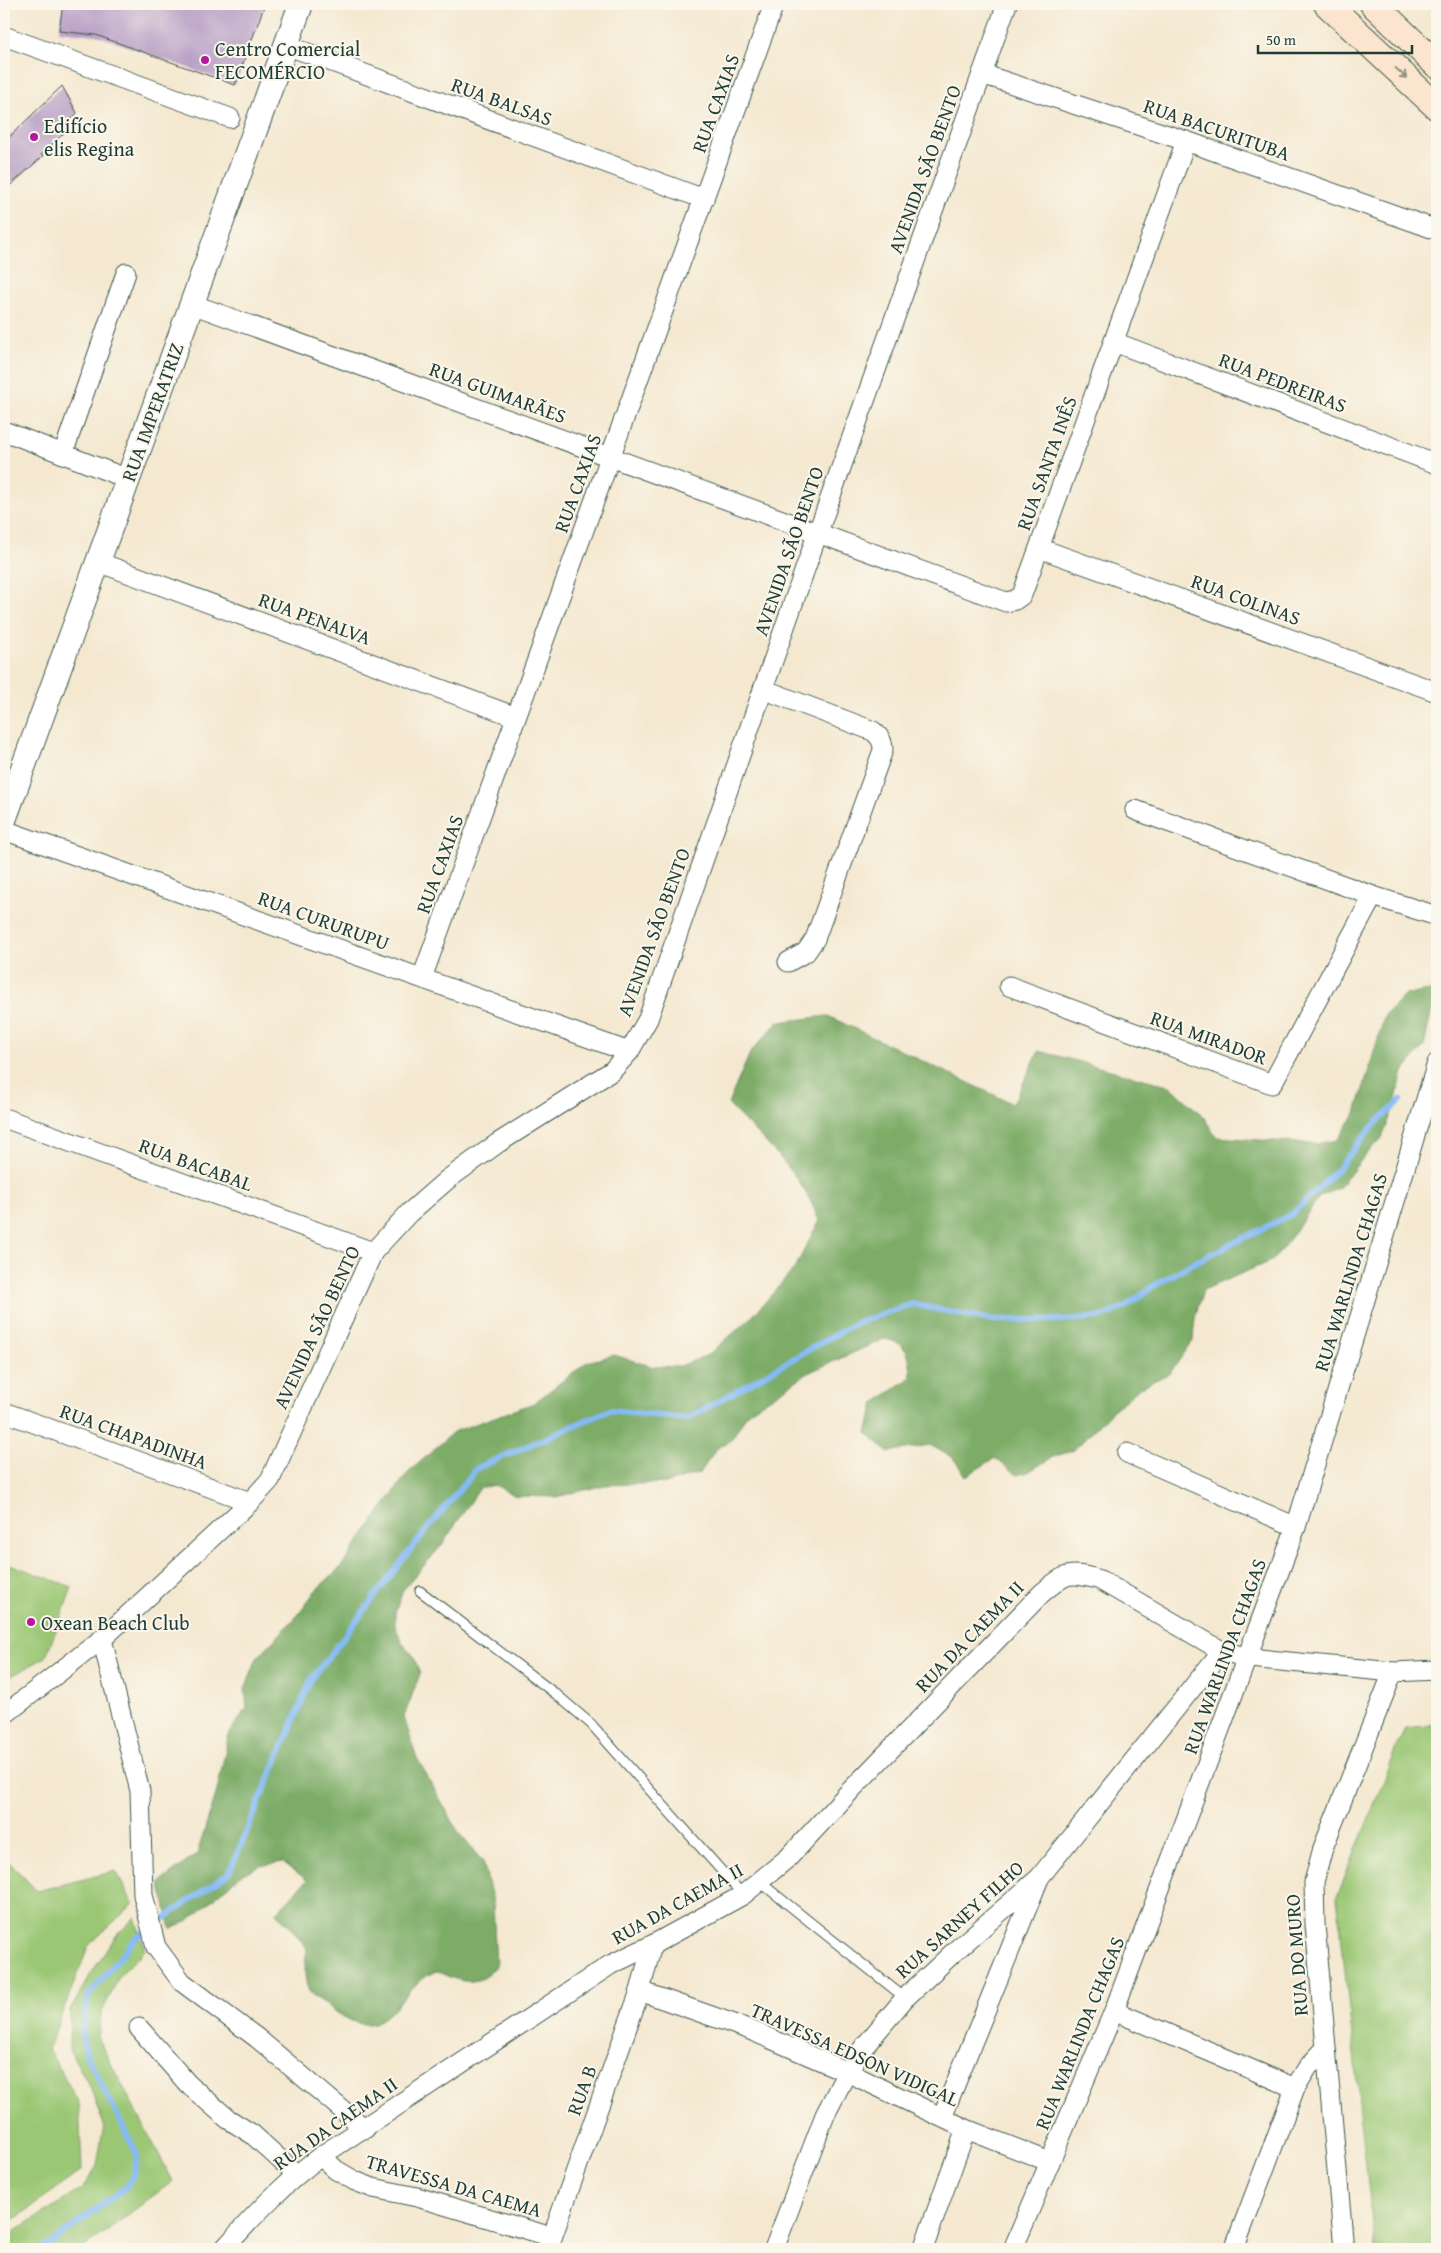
<svg xmlns="http://www.w3.org/2000/svg" width="1441" height="2253" font-family="'Gentium Book Plus',serif">
	<rect width="100%" height="100%" fill="#fbf7ec"/>
	<filter id="ink" filterUnits="userSpaceOnUse"><feTurbulence type="fractalNoise" baseFrequency=".02" numOctaves="2"/><feDisplacementMap in="SourceGraphic" scale="10" xChannelSelector="R" yChannelSelector="G"/><feConvolveMatrix kernelMatrix="1 2 1 2 8 2 1 2 1" color-interpolation-filters="sRGB"/></filter>
	<filter id="wash" filterUnits="userSpaceOnUse"><feTurbulence type="fractalNoise" baseFrequency=".0096" numOctaves="4" result="noise"/><feDisplacementMap in="SourceGraphic" scale="20" xChannelSelector="R" yChannelSelector="G"/><feGaussianBlur stdDeviation="1.12" result="paint"/><feColorMatrix in="noise" values="0 0 0 0 0 0 0 0 0 0 0 0 0 0 0 0 0 1.4 0 .05"/><feComposite in="paint" operator="in"/></filter>
	<g filter="url(#wash)">
		<rect width="100%" height="100%" fill="#f4e8d0"/>
		<g fill="#9bc774" stroke="#5d8254">
			<path d="M4,1562l68,25 -26,70 -42,23z"/>
			<path d="M1437,1725v524h-62l-38,-352 68,-169z"/>
			<path d="M4,1857l33,34 79,-20 17,33 -44,41 -41,104 31,54 3,67 -78,57z"/>
			<path d="M135,1917l10,33 -25,25 -19,39 -3,25 75,142 -91,68h-78v-11l79,-50 14,-22 7,-41 -14,-38 -21,-38 1,-38 21,-38 25,-37z"/>
		</g>
		<path fill="#7cac66" stroke="#4e744d" d="M1436,990l-12,56 -21,26 -9,35 -12,31 -20,21 -23,29 -20,9 -27,39 -19,24 -70,30 -8,28 -2,23 -23,32 -29,14 -29,24 -38,39 -21,7 -25,15 -11,3 -22,-17 -29,18 -13,-18 -23,-13 -42,7 -21,-19 8,-30 36,-26c-1,-22 -3,-34 -27,-38l-74,33 -62,40 -17,28 -15,9 -16,24 -33,10 -62,2 -49,12 -40,-1 -21,-11 -15,3 -39,58 -38,44 -8,23v12l7,18 11,12 7,19 -16,43 12,39 43,77 24,29 10,40 3,64c-18,23 -36,16 -60,5 -45,20 -47,85 -109,34 -5,-4 -15,-9 -18,-14 -6,-11 -4,-31 -2,-42l-16,-22 -15,-14 31,-33 -24,-18 -23,4 -19,9 -53,46 -17,8 -11,-47 37,-28 20,-63 12,-58 18,-25 -2,-19 12,-31 42,-44 16,-23 26,-24 65,-92 47,-43 81,-29 53,-41 27,-7 40,12 26,-1 28,-11 43,-37 44,-50 24,-47c-17,-49 -56,-80 -91,-117l22,-51 28,-31 50,-6 185,88 26,-53 131,35 33,30 13,21 101,7 20,-4 19,-27 29,-98 20,-20z"/>
		<g fill="none" stroke-linecap="round" stroke-linejoin="round">
			<path stroke="#85baf4" stroke-width="6" d="M43,2249l83,-62 8,-13 3,-20 -50,-98 -5,-22 6,-38 47,-57 94,-66 82,-193 97,-127 69,-85 133,-58 77,9 167,-95 58,-20 80,16h69l40,-3 24,-10 27,-20 39,-23 101,-50 44,-43 36,-44 29,-27"/>
		</g>
		<g id="blocks">
			<g fill="#b39ac2">
				<path d="M63,4h202l-30,81 -139,-50 -37,-4z"/>
				<path d="M62,86l15,27 -15,15 3,4 -24,23 2,1 -39,35v-49z"/>
			</g>
		</g>
	</g>
	<g filter="url(#ink)">
		<use href="#blocks" fill-opacity="0" stroke="#3f574b" stroke-width="1"/>
		<g fill="none" stroke-linecap="round" stroke-linejoin="round">
			<defs>
				<g id="service">
					<path d="M420,1591l137,104 34,29 152,171"/>
					<path d="M760,1882l145,116"/>
				</g>
				<g id="minor">
					<path d="M4,36l226,82"/>
					<path d="M286,45l418,154"/>
					<path d="M982,74l204,67 251,89"/>
					<path d="M192,304l814,298 9,-2 7,-5 164,-454"/>
					<path d="M1114,342l323,122"/>
					<path d="M4,431l124,48"/>
					<path d="M63,454l63,-181"/>
					<path d="M1039,548l398,144"/>
					<path d="M98,562l418,155"/>
					<path d="M763,689l110,42c7,6 10,10 10,19l-68,189 -9,13 -18,10"/>
					<path d="M1135,810l238,86 64,20"/>
					<path d="M4,830l625,222"/>
					<path d="M422,978l352,-974"/>
					<path d="M1009,986l263,98 101,-188"/>
					<path d="M4,1118l369,134"/>
					<path d="M4,1412l246,90"/>
					<path d="M1127,1453l169,74"/>
					<path d="M102,1639l38,152 3,104 13,52 26,35 75,56 108,91"/>
					<path d="M4,1715l98,-76 148,-137 20,-22 103,-228 36,-39 39,-34 50,-36 114,-72 17,-19 19,-33 170,-487 189,-528"/>
					<path d="M640,1991l108,38 99,43 119,57 84,33"/>
					<path d="M1114,2011l181,77"/>
					<path d="M139,2028l49,56 40,35 24,15 44,40"/>
					<path d="M942,2117l96,-236"/>
					<path d="M321,2156l15,14 19,11 18,7 44,9 135,40"/>
					<path d="M224,2249c30,-34 60,-66 97,-93l289,-191 42,-20 91,-50 46,-38 63,-68 190,-196c24,-20 27,-22 58,-13l122,71 27,7 144,14 44,-2"/>
					<path d="M548,2249l92,-258 12,-46"/>
					<path d="M774,2249l51,-134 22,-43 16,-24 42,-50 49,-46 85,-74 183,-227"/>
					<path d="M923,2249l43,-120"/>
					<path d="M1013,2249l101,-238 182,-484 141,-464"/>
					<path d="M1234,2249l61,-161 13,-21 17,-18"/>
					<path d="M1344,2249l-29,-325 -1,-42 9,-34 70,-176"/>
				</g>
				<path id="tertiary" d="M4,820l297,-816"/>
				<g id="secondary">
					<path d="M1327,4l110,103"/>
					<path d="M1373,4l64,61"/>
				</g>
			</defs>
			<use href="#service" stroke="#3f574b" stroke-width="11"/>
			<use href="#minor" stroke="#3f574b" stroke-width="21"/>
			<use href="#tertiary" stroke="#3f574b" stroke-width="26"/>
			<use href="#secondary" stroke="#3f574b" stroke-width="28"/>
			<use href="#service" stroke="#fff" stroke-width="9"/>
			<use href="#minor" stroke="#fff" stroke-width="19"/>
			<use href="#tertiary" stroke="#fff" stroke-width="24"/>
			<use href="#secondary" stroke="#fce5cf" stroke-width="26"/>
		</g>
		<defs><path id="oneway-shaft" d="M-6 0H5M1.5-3L5.5 0L1.5 3" fill="none" stroke-width="1.6" stroke-linecap="round" stroke-linejoin="round" transform="scale(1.25)"/></defs>
		<use stroke="#8e9182" href="#oneway-shaft" transform="translate(1401 73) rotate(43)"/>
	</g>
	<g fill="#b5179e" stroke="#fbf7ec" stroke-width="2">
		<circle cx="205" cy="60" r="5"/>
		<circle cx="34" cy="137" r="5"/>
		<circle cx="31" cy="1622" r="5"/>
	</g>
	<g text-anchor="middle" dominant-baseline="central" stroke-width="4" stroke-linejoin="round" paint-order="stroke">
		<g font-size="20" fill="#1f3d34" stroke="#fbf7ec" text-anchor="start">
			<text x="215" y="48">Centro Comercial<tspan x="215" dy="23">FECOMÉRCIO</tspan></text>
			<text x="44" y="125">Edifício<tspan x="44" dy="23">elis Regina</tspan></text>
			<text x="41" y="1622">Oxean Beach Club</text>
		</g>
		<g font-size="20" fill="#1f3d34" stroke="#fbf7ec">
			<text transform="translate(502 101) rotate(20)">RUA BALSAS</text>
			<text transform="translate(715 103) rotate(-70)">RUA CAXIAS</text>
			<text transform="translate(1217 129) rotate(19)">RUA BACURITUBA</text>
			<text transform="translate(924 169) rotate(-70)">AVENIDA SÃO BENTO</text>
			<text transform="translate(1283 382) rotate(21)">RUA PEDREIRAS</text>
			<text transform="translate(498 392) rotate(20)">RUA GUIMARÃES</text>
			<text transform="translate(152 412) rotate(-70)">RUA IMPERATRIZ</text>
			<text transform="translate(1046 463) rotate(-70)">RUA SANTA INÊS</text>
			<text transform="translate(577 483) rotate(-70)">RUA CAXIAS</text>
			<text transform="translate(788 551) rotate(-71)">AVENIDA SÃO BENTO</text>
			<text transform="translate(1246 599) rotate(20)">RUA COLINAS</text>
			<text transform="translate(315 618) rotate(20)">RUA PENALVA</text>
			<text transform="translate(439 864) rotate(-70)">RUA CAXIAS</text>
			<text transform="translate(324 920) rotate(20)">RUA CURURUPU</text>
			<text transform="translate(653 932) rotate(-70)">AVENIDA SÃO BENTO</text>
			<text transform="translate(1209 1037) rotate(20)">RUA MIRADOR</text>
			<text transform="translate(196 1164) rotate(20)">RUA BACABAL</text>
			<text transform="translate(1350 1272) rotate(-73)">RUA WARLINDA CHAGAS</text>
			<text transform="translate(316 1327) rotate(-65)">AVENIDA SÃO BENTO</text>
			<text transform="translate(134 1436) rotate(20)">RUA CHAPADINHA</text>
			<text transform="translate(969 1636) rotate(-46)">RUA DA CAEMA II</text>
			<text transform="translate(1224 1656) rotate(-70)">RUA WARLINDA CHAGAS</text>
			<text transform="translate(677 1903) rotate(-29)">RUA DA CAEMA II</text>
			<text transform="translate(959 1919) rotate(-42)">RUA SARNEY FILHO</text>
			<text transform="translate(1296 1955) rotate(-94)">RUA DO MURO</text>
			<text transform="translate(1079 2033) rotate(-68)">RUA WARLINDA CHAGAS</text>
			<text transform="translate(855 2054) rotate(24)">TRAVESSA EDSON VIDIGAL</text>
			<text transform="translate(581 2090) rotate(-70)">RUA B</text>
			<text transform="translate(335 2123) rotate(-35)">RUA DA CAEMA II</text>
			<text transform="translate(454 2185) rotate(16)">TRAVESSA DA CAEMA</text>
		</g>
	</g>
	<rect width="1441" height="2253" fill="none" stroke="#fbf7ec" stroke-width="20"/>
	<path d="M1258 45v8h154v-8" fill="none" stroke="#1f3d34" stroke-width="2.5"/>
	<text x="1266" y="45" font-size="15" fill="#1f3d34" stroke="#fbf7ec" stroke-width="4" paint-order="stroke">50 m</text>
</svg>
